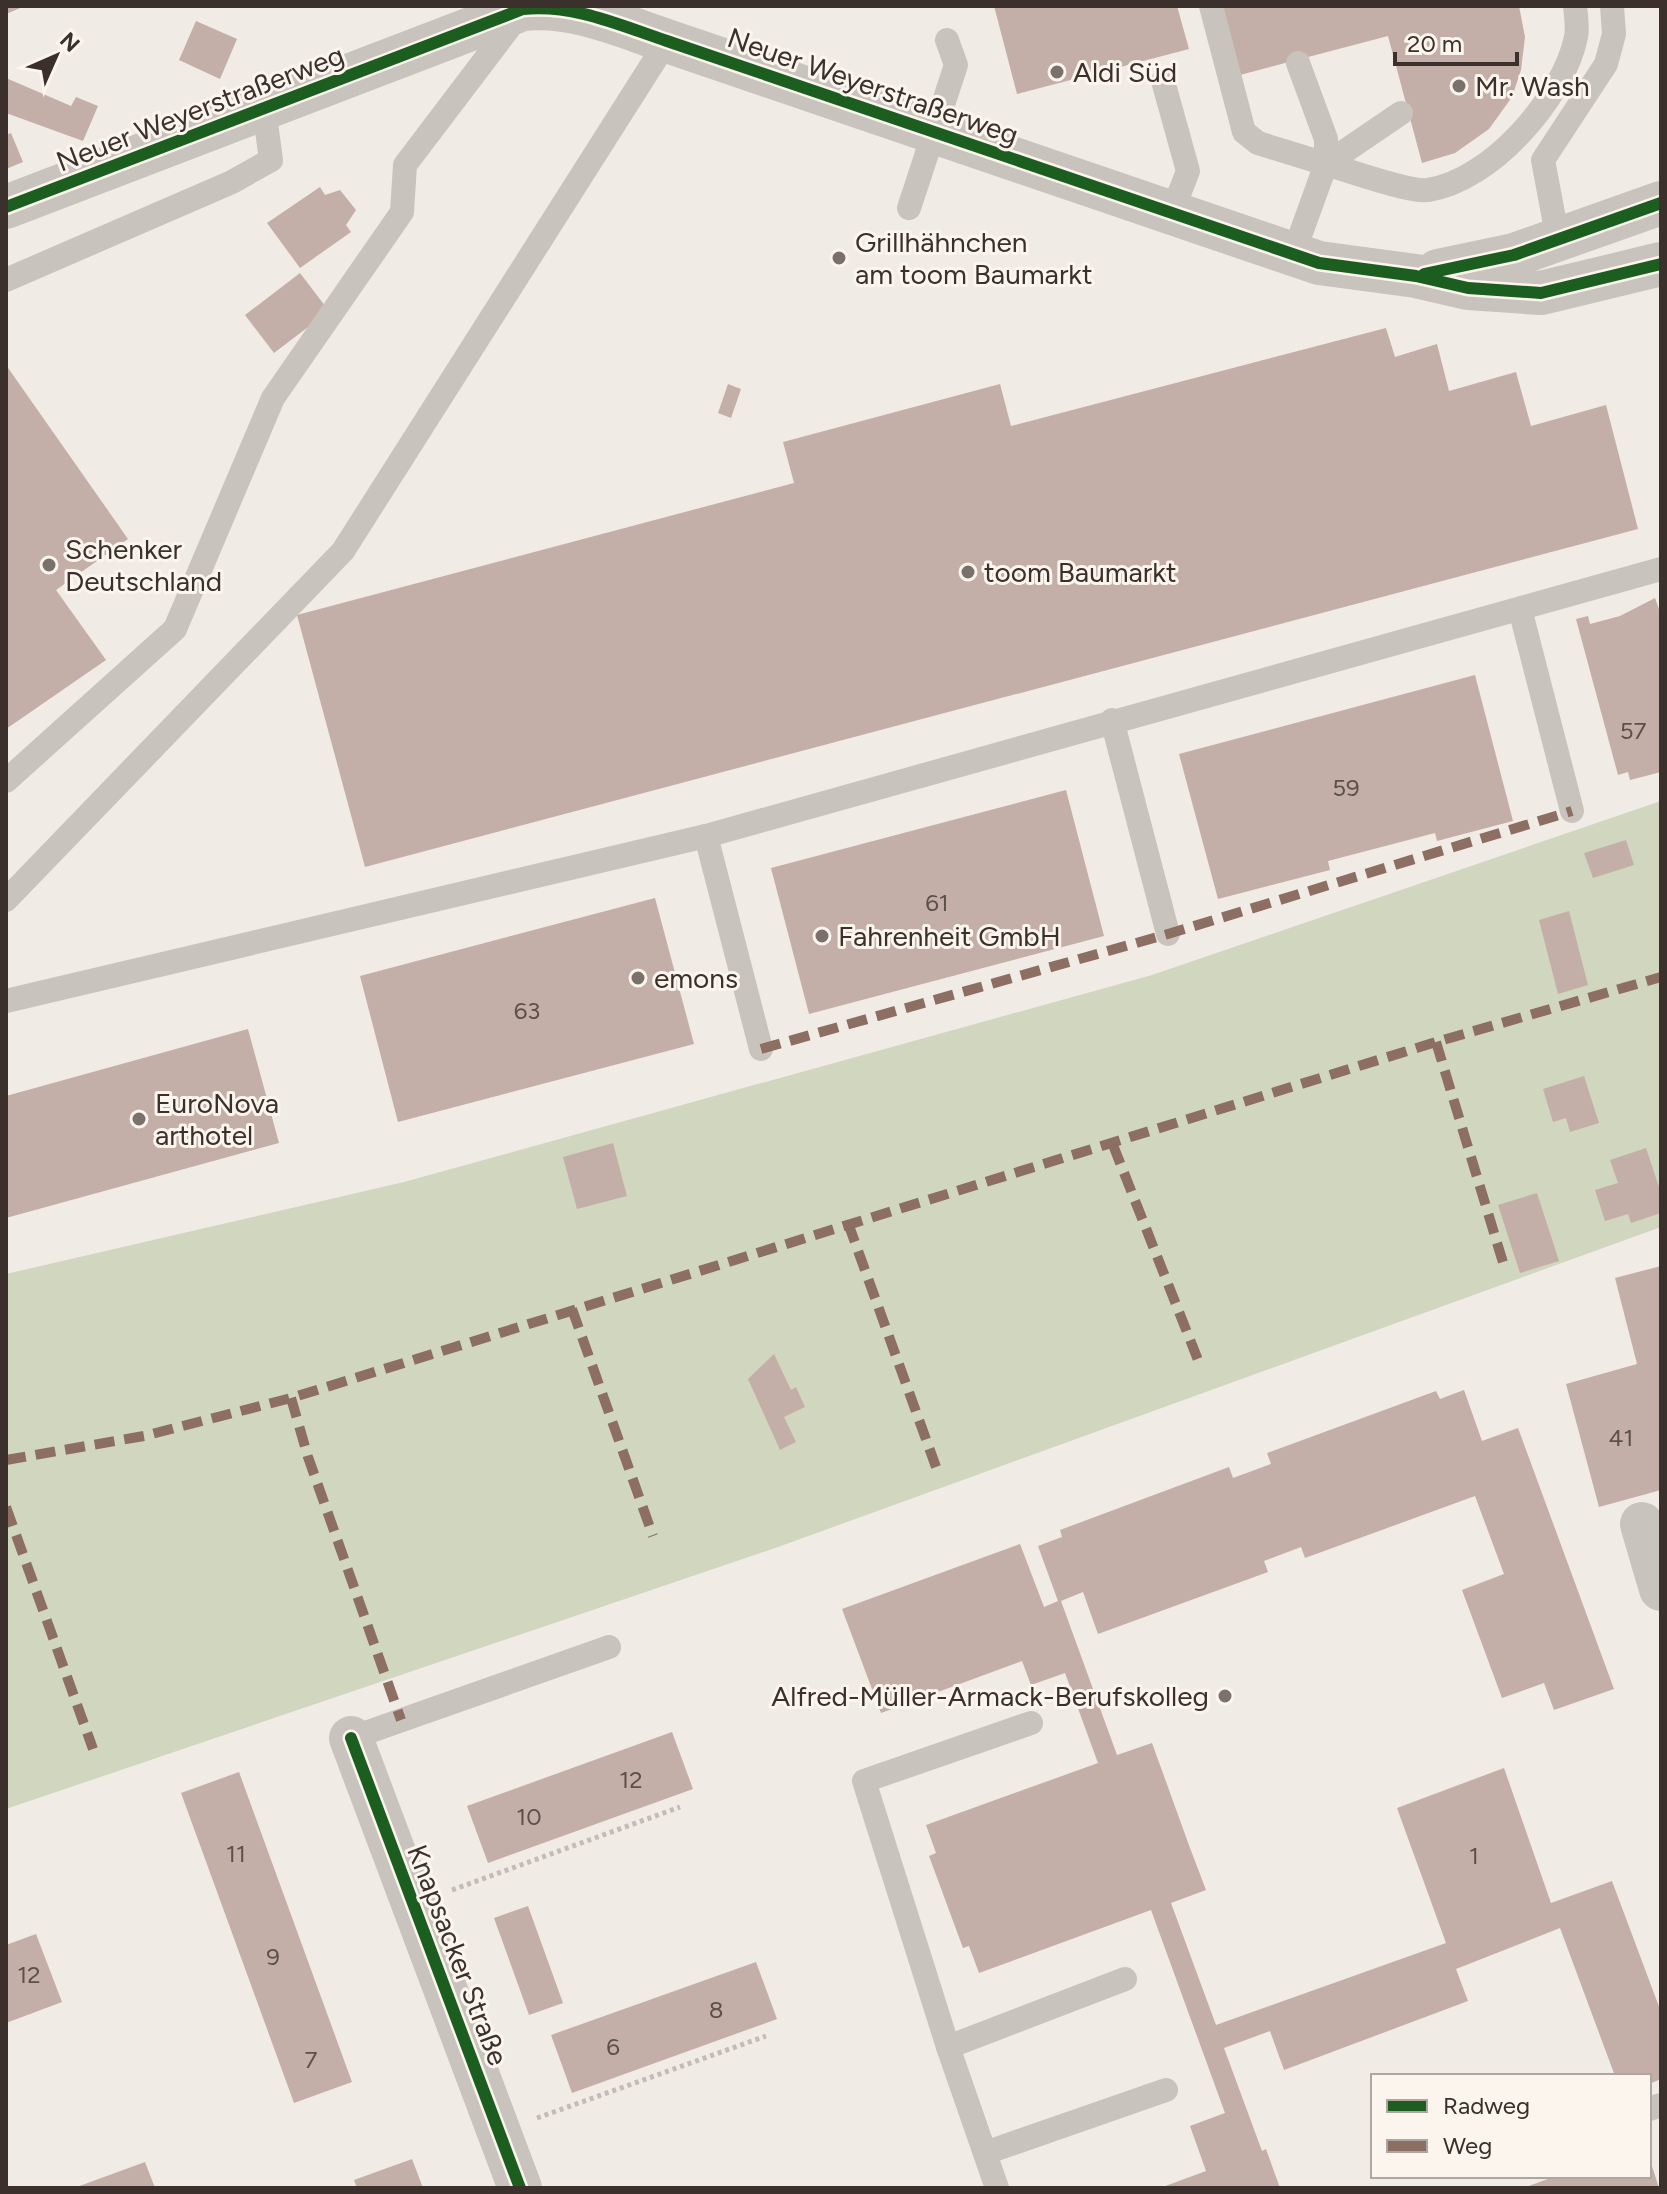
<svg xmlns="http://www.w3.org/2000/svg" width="1667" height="2194" font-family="Figtree,sans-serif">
	<rect width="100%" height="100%" fill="#f0ebe5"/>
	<path fill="#d1d6bf" d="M1661,801v426l-883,320 -772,262v-535l398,-92 748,-207z"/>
	<g fill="#c3afa7">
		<path d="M6,6h19l-19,8z"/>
		<path d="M994,6h183l12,43 -172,45z"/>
		<path d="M1222,6h297l6,31 -4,33 -9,27 -23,32 -34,24 -33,10 -34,-127 -148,39z"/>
		<path d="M196,21l41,18 -17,40 -41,-19z"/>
		<path d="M6,78l65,28 5,-9 22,9 -15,35 -77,-28z"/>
		<path d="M11,133l12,29 -17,7v-34z"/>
		<path d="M320,187l5,8 15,-5 16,20 -10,15 5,7 -51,36 -33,-45z"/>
		<path d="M300,273l29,38 -55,42 -29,-38z"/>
		<path d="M1386,328l9,29 42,-13 12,47 67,-19 15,54 75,-21 32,124 -1273,338 -68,-252 497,-132 -11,-41 217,-58 11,42z"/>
		<path d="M6,365l122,174 -72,51 50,70 -100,69z"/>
		<path d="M728,384l13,5 -10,29 -13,-5z"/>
		<path d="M1655,598l6,17v157l-31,8 -2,-8 -10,3 -42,-156 12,-3 2,8 30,-8z"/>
		<path d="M1475,675l38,146 -76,20 -2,-8 -107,28 2,9 -112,29 -39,-145z"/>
		<path d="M1066,790l38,146 -295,78 -38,-146z"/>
		<path d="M1626,840l8,25 -41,13 -9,-25z"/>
		<path d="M655,898l39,146 -296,78 -38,-146z"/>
		<path d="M1569,911l19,74 -30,9 -19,-74z"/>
		<path d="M248,1029l31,114 -273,75v-122z"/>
		<path d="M1584,1076l15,47 -29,9 -4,-14 -13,4 -10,-33z"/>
		<path d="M613,1143l14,53 -50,13 -14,-52z"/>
		<path d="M1646,1148l15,45v20l-30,10 -3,-9 -23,7 -10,-31 23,-7 -8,-23z"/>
		<path d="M1537,1193l22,68 -39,12 -22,-68z"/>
		<path d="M1661,1266v224l-62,17 -33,-123 71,-20 -22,-86z"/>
		<path d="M774,1354l17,36 5,-3 9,20 -21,10 12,25 -16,8 -32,-71z"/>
		<path d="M1464,1390l18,51 36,-13 96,261 -60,21 -10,-27 -42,15 -40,-108 42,-16 -29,-78 -170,62 -4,-11 -37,14 4,11 -170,62 -15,-42 -22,9 56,154 35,-12 38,105 16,42 -35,13 45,122 230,-82 -49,-135 107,-40 47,135 61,-22 49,131v67l-12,5v-8h-34l-55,-148 -104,41 12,32 -184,69 -14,-39 -46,17 38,103 4,-2 14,39h-120l46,-17 -16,-45 35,-13 -74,-203 -172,63 -10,-27 -6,2 -34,-92 7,-3 -10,-28 172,-62 -33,-90 -34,12 -9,-24 -141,52 -39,-104 178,-65 24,63 14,-6 -20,-55 24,-9 -2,-7 169,-63 4,11 38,-14 -4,-11 169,-62 4,8z"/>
		<path d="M672,1732l21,57 -205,74 -21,-57z"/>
		<path d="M239,1772l113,310 -58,21 -113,-310z"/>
		<path d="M528,1906l35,97 -34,12 -35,-97z"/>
		<path d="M36,1934l26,68 -56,21v-78z"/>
		<path d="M756,1962l21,57 -205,74 -21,-58z"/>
		<path d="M412,2159l11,29h-66l-3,-8z"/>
		<path d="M1650,2160l9,28h-136l33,-12h93z"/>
		<path d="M145,2162l10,26h-81z"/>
	</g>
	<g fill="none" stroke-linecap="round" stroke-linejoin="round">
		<g stroke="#c2bbb6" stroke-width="5" stroke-dasharray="4 4" stroke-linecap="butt">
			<path d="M452,1890l228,-83"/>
			<path d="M537,2118l229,-82"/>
		</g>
		<g stroke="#c9c3be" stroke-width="24">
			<path d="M1211,6l33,126 14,11 68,21"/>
			<path d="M1298,63l28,76v25"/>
			<path d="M1163,81l25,90 -17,44"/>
			<path d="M1326,164l75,-51"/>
			<path d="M909,208l47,-143 -9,-25"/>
			<path d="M1558,240l-15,-80 63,-96 8,-30 -2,-28"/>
			<path d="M1293,255l33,-91c21,6 85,29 102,26 63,-9 136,-93 148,-153 2,-9 0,-21 -1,-31"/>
			<path d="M6,280l226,-98 39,-22 -7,-52"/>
			<path d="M1520,609l52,202"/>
			<path d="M1112,720l56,214"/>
			<path d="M6,781l169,-152 98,-231 129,-186 3,-47 113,-149"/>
			<path d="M706,836l55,213"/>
			<path d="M6,900l337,-349 324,-510"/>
			<path d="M6,1001l700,-165 955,-267"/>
			<path d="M351,1738l258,-91"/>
			<path d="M948,2047l177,-68"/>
			<path d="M1649,2109l12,-4"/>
			<path d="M985,2153l181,-63"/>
			<path d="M997,2188l-49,-141 -84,-266 167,-58"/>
		</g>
		<g stroke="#c9c3be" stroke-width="44">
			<path d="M6,207l517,-198c51,-5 96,16 144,32l652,222 97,13 52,12 73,5 120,-29"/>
			<path d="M1438,271l76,-16 147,-52"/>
			<path d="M1642,1524l19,65"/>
			<path d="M351,1738l169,450"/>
		</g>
		<g stroke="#8d6e63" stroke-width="10" stroke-dasharray="20 10" stroke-linecap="butt">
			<path d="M1436,1042l69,227"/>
			<path d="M761,1049l407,-115 404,-123"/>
			<path d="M1113,1145l87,220"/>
			<path d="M848,1223l88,244"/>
			<path d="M572,1309l81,227"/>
			<path d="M291,1398l17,59 93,263"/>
			<path d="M6,1460l138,-24 147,-38 1145,-356 225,-65"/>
			<path d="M6,1507l87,242"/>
		</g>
		<defs>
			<g id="cycleway">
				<path d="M6,207l517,-198c51,-5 96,16 144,32l652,222 97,13 52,12 73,5 120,-29"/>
				<path d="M1424,274l90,-19 147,-52"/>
				<path d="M351,1738l169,450"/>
			</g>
		</defs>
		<use href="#cycleway" stroke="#fbf5ee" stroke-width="17"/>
		<use href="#cycleway" stroke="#1b5e20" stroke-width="12"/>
	</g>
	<g fill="#7a716c" stroke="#fbf5ee" stroke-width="3">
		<circle cx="1057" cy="72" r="8"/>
		<circle cx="1459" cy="86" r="8"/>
		<circle cx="839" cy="258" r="8"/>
		<circle cx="49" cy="565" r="8"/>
		<circle cx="968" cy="572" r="8"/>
		<circle cx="822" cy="936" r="8"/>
		<circle cx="638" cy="978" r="8"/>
		<circle cx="139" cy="1119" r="8"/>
		<circle cx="1225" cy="1696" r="8"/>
	</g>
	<g text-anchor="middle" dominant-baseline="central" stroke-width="6" stroke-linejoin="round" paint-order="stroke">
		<g font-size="24" fill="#5d504a">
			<text x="1633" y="730">57</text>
			<text x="1346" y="787">59</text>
			<text x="937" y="902">61</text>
			<text x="527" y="1010">63</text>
			<text x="1621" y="1437">41</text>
			<text x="631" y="1779">12</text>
			<text x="529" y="1816">10</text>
			<text x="236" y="1853">11</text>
			<text x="1474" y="1855">1</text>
			<text x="273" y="1956">9</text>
			<text x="29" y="1974">12</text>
			<text x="716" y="2009">8</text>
			<text x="613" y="2046">6</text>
			<text x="311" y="2059">7</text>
		</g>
		<g font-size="28" fill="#3b302b" stroke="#fbf5ee" text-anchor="start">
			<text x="1073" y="72">Aldi Süd</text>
			<text x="1475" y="86">Mr. Wash</text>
			<text x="855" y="242">Grillhähnchen<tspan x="855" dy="32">am toom Baumarkt</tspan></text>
			<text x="65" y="549">Schenker<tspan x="65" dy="32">Deutschland</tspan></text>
			<text x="984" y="572">toom Baumarkt</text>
			<text x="838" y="936">Fahrenheit GmbH</text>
			<text x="654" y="978">emons</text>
			<text x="155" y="1103">EuroNova<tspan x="155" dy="32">arthotel</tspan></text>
			<text x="1209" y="1696" text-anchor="end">Alfred-Müller-Armack-Berufskolleg</text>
		</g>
		<g font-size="28" fill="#3b302b" stroke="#fbf5ee">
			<text transform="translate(873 86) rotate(19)">Neuer Weyerstraßerweg</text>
			<text transform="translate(200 108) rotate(-21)">Neuer Weyerstraßerweg</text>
			<text transform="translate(458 1955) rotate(69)">Knapsacker Straße</text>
		</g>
	</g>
	<rect width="1667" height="2194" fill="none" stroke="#3b302b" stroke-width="16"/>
	<rect x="1371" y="2074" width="280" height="104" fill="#fbf5ee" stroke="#aea6a0" stroke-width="2"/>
	<rect x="1387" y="2100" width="40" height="12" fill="#1b5e20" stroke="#aea6a0" stroke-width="2"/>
	<text x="1443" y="2114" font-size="24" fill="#3b302b">Radweg</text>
	<rect x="1387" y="2140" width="40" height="12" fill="#8d6e63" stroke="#aea6a0" stroke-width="2"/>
	<text x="1443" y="2154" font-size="24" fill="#3b302b">Weg</text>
	<g transform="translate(56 56) rotate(45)" stroke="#fbf5ee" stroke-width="6" paint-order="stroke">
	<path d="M0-6L14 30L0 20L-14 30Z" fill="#3b302b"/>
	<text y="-12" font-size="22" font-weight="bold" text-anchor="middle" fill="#3b302b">N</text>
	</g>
	<path d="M1395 52v12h122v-12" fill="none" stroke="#3b302b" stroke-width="4"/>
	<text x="1407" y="52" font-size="24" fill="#3b302b" stroke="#fbf5ee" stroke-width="6" paint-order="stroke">20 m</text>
</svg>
